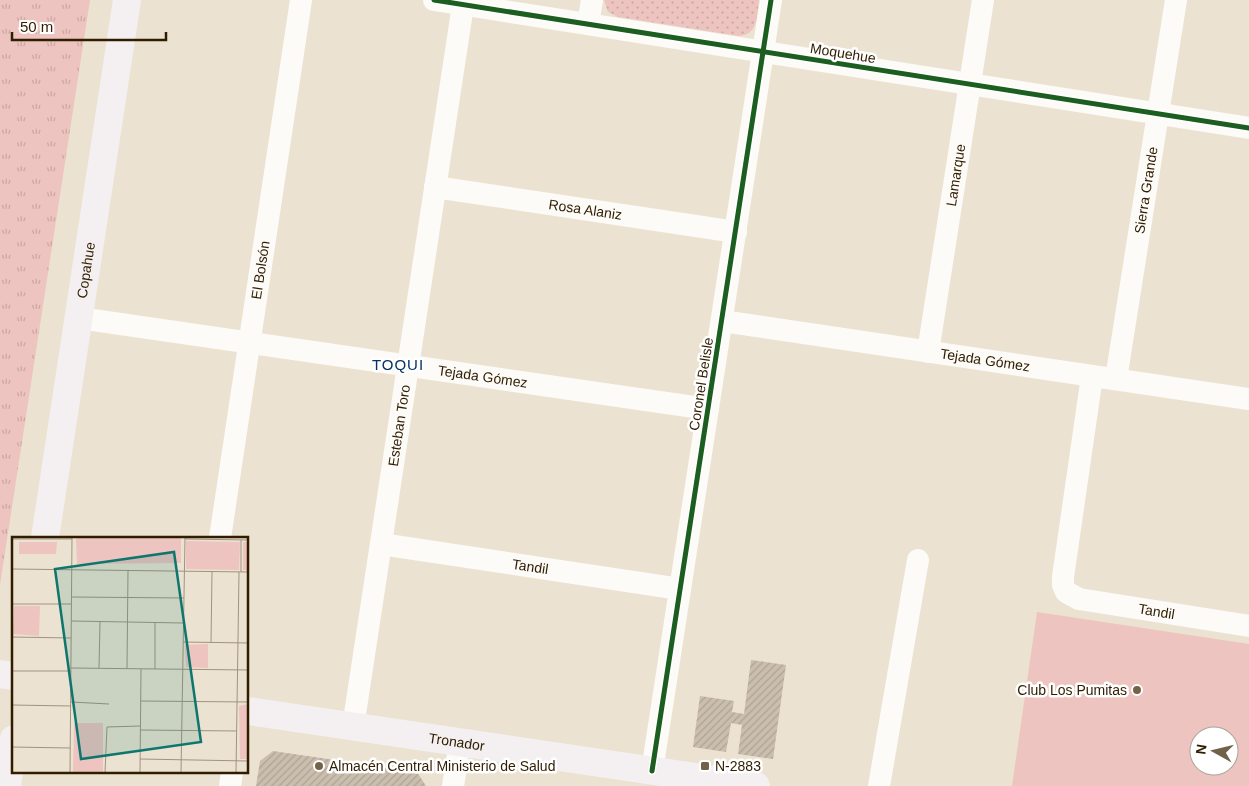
<svg xmlns="http://www.w3.org/2000/svg" width="1249" height="786" font-family="Helvetica,sans-serif">
	<defs>
		<pattern id="grass-tufts" width="24" height="20" patternUnits="userSpaceOnUse" patternTransform="scale(1.25)"><rect width="24" height="20" fill="#edc4bf"/><path d="M3 7l-1-3M5 7V3M7 7l1-3M15 17l-1-3M17 17v-4M19 17l1-3" fill="none" stroke="#cca8a2"/></pattern>
		<pattern id="park-dots" width="8" height="8" patternUnits="userSpaceOnUse" patternTransform="scale(1.25)"><rect width="8" height="8" fill="#edc4bf"/><path d="M2 2h.1M6 6h.1" fill="none" stroke="#cca8a2" stroke-width="1.8" stroke-linecap="round"/></pattern>
		<pattern id="building-hatch" width="6" height="6" patternUnits="userSpaceOnUse" patternTransform="scale(1.25)"><rect width="6" height="6" fill="#cabeae"/><path d="M-1 1l2-2M0 6l6-6M5 7l2-2" fill="none" stroke="#aea394"/></pattern>
	</defs>
	<rect width="100%" height="100%" fill="#ece2d2"/>
	<path fill="url(#grass-tufts)" d="M0,0h90l-90,585z"/>
	<path fill="url(#park-dots)" d="M604,0h155c-2,15 -1,35 -20,36l-121,-19 -10,-5z"/>
	<path fill="#edc4bf" fill-rule="evenodd" d="M1037,612l212,32v142h-237zM1199,736h30v30h-30z"/>
	<g fill="url(#building-hatch)">
		<path d="M751,660l35,5 -13,94 -35,-5 4,-29 -11,-2 -5,29 -33,-5 7,-51 34,5 -2,11 12,2z"/>
		<path d="M273,751l144,21 9,14h-170l4,-25z"/>
	</g>
	<g fill="none" stroke-linecap="round" stroke-linejoin="round">
		<g stroke="#fcfbf8" stroke-width="22">
			<path d="M434,0l815,128"/>
			<path d="M588,24l4,-24"/>
			<path id="s1" d="M435,187l301,45"/>
			<path id="s2" d="M79,318l629,91"/>
			<path id="s3" d="M722,321l527,78"/>
			<path id="s4" d="M928,352l55,-352"/>
			<path id="s5" d="M1092,376l-29,201v8l3,7 13,7 170,27"/>
			<path id="s6" d="M1116,379l60,-379"/>
			<path id="s7" d="M220,538l81,-538"/>
			<path id="s8" d="M381,544l299,45"/>
			<path id="s9" d="M353,727l110,-722"/>
			<path d="M652,771l119,-771"/>
			<path d="M230,786l2,-14"/>
			<path d="M453,786l7,-44"/>
			<path d="M879,786l39,-226"/>
		</g>
		<g stroke="#f4f0f1" stroke-width="28">
			<path id="s10" d="M45,538l82,-538"/>
			<path d="M0,674l14,2"/>
			<path id="s11" d="M248,711l508,75"/>
			<path d="M7,786l7,-47"/>
		</g>
		<defs>
			<g id="cycleway">
				<path d="M434,0l815,128"/>
				<path d="M652,771l119,-771"/>
			</g>
		</defs>
		<use href="#cycleway" stroke="#fff" stroke-width="8"/>
		<use href="#cycleway" stroke="#1b5e20" stroke-width="5"/>
	</g>
	<g fill="#72624a" stroke="#fff" stroke-width="2">
		<circle cx="1137" cy="690" r="5"/>
		<circle cx="319" cy="766" r="5"/>
		<rect x="700" y="761" width="10" height="10" rx="2.5"/>
	</g>
	<g text-anchor="middle" dominant-baseline="central" stroke-width="5" stroke-linejoin="round" paint-order="stroke">
		<g font-size="14" fill="#301d00" stroke="#fff">
			<text transform="translate(843 53) rotate(9)">Moquehue</text>
			<text stroke="none"><textPath href="#s4" startOffset="179">Lamarque</textPath></text>
			<text stroke="none"><textPath href="#s6" startOffset="191">Sierra Grande</textPath></text>
			<text stroke="none"><textPath href="#s1" startOffset="152">Rosa Alaniz</textPath></text>
			<text stroke="none"><textPath href="#s10" startOffset="271">Copahue</textPath></text>
			<text stroke="none"><textPath href="#s7" startOffset="271">El Bolsón</textPath></text>
			<text stroke="none"><textPath href="#s3" startOffset="266">Tejada Gómez</textPath></text>
			<text stroke="none"><textPath href="#s2" startOffset="408">Tejada Gómez</textPath></text>
			<text transform="translate(701 384) rotate(-81)">Coronel Belisle</text>
			<text stroke="none"><textPath href="#s9" startOffset="305">Esteban Toro</textPath></text>
			<text stroke="none"><textPath href="#s8" startOffset="151">Tandil</textPath></text>
			<text stroke="none"><textPath href="#s5" startOffset="312">Tandil</textPath></text>
			<text stroke="none"><textPath href="#s11" startOffset="211">Tronador</textPath></text>
		</g>
		<g font-size="14" fill="#301d00" stroke="#fff" text-anchor="start">
			<text x="1127" y="690" text-anchor="end">Club Los Pumitas</text>
			<text x="329" y="766">Almacén Central Ministerio de Salud</text>
			<text x="715" y="766">N-2883</text>
		</g>
		<g font-size="15" letter-spacing="1" fill="#043264" stroke="#fff">
			<text x="398" y="364">TOQUI</text>
		</g>
	</g>
	<g transform="translate(12 537)">
		<rect width="236" height="236" fill="#ece2d2"/>
		<path d="M64,0h105v26l-104,1zM174,4l54,1 -1,28 -53,-1zM7,5h38l-1,12h-37zM231,5h5v28h-5z" fill="#edc4bf"/>
		<path d="M2,69h26l-1,30 -26,-2zM196,107v24l-22,-1 -1,-22zM236,167v55h-8l-1,-53z" fill="#edc4bf"/>
		<path d="M62,186h29v50h-30z" fill="#edc4bf"/>
		<path fill="none" stroke="#a1937e" stroke-width="1" d="M0,2h60M173,2l64,1M0,32l237,3M229,35v-32M60,60l112,1M0,63v-31M0,67h59M59,84l112,2M0,100l59,1M171,105l66,1M199,106l1,-71M59,131l178,2M87,131l1,-46M115,131l1,-97M143,132v-47M0,134h59M129,164l108,1M59,165l38,2M0,168l59,1M128,193l97,1M0,210l58,1M128,222l109,2M58,236l2,-236M93,236l2,-46 33,-1M128,236l1,-104M169,236l4,-236M224,236l3,-201"/>
		<path fill="#0f766e" fill-opacity="0.15" stroke="#0f766e" stroke-width="2.5" d="M162,15l27,190 -120,17 -26,-190z"/>
		<rect width="236" height="236" fill="none" stroke="#301d00" stroke-width="2.5"/>
	</g>
	<g transform="translate(1214 751) rotate(278)"><circle r="24" fill="#ffffff" stroke="#aca599"/>
	<path d="M0-4L9 19L0 12L-9 19Z" fill="#72624a"/>
	<text y="-8" font-size="14" font-weight="bold" text-anchor="middle" fill="#301d00">N</text>
	</g>
	<path d="M12 32v8h154v-8" fill="none" stroke="#301d00" stroke-width="2.5"/>
	<text x="20" y="32" font-size="15" fill="#301d00" stroke="#ffffff" stroke-width="4" paint-order="stroke">50 m</text>
</svg>
